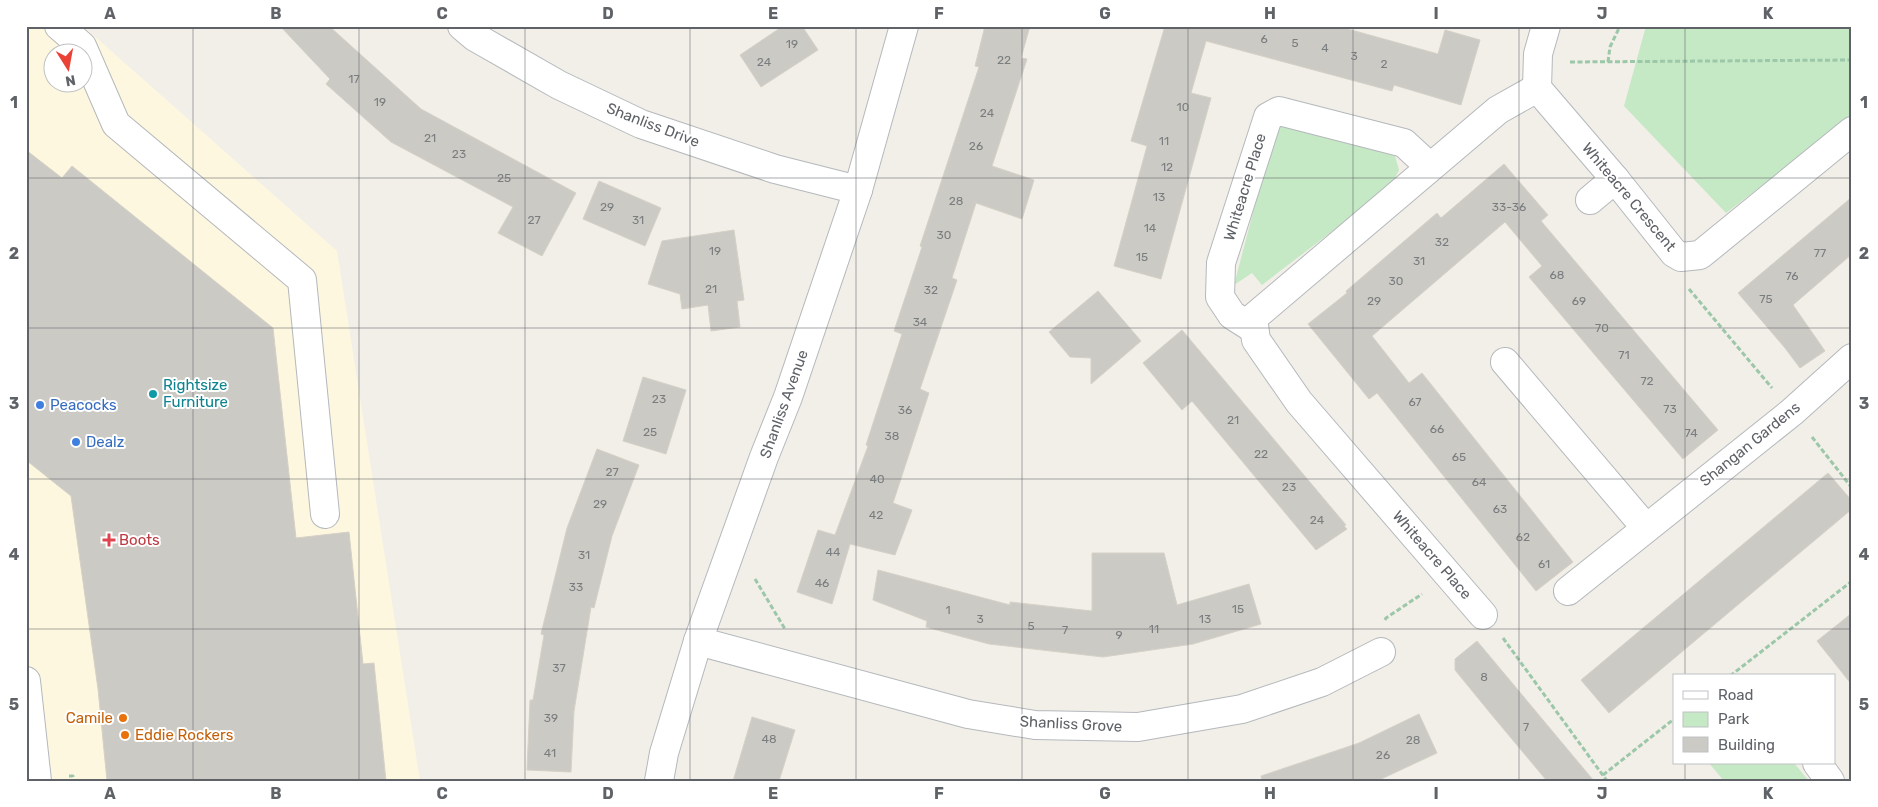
<svg xmlns="http://www.w3.org/2000/svg" width="1878" height="807" font-family="Rubik,sans-serif">
	<rect width="100%" height="100%" fill="#f1efe8"/>
	<path fill="#fef7e0" fill-rule="evenodd" d="M26,26h57l254,225 83,530h-394zM52,52h30v30h-30z"/>
	<g fill="#c5e8c5">
		<path d="M1646,26h206v91l-126,96 -102,-107z"/>
		<path d="M1287,123l108,33 4,14 -8,16 -129,99 -10,-12 -18,12 41,-156z"/>
		<path d="M1709,763h85l15,18h-85z"/>
	</g>
	<g fill="#cccac5" stroke="#d6d1c6">
		<path d="M280,26h49l92,83 155,84 -34,63 -44,-23 15,-26 -122,-65 -65,-58 4,-5z"/>
		<path d="M783,26h19l16,24 -57,37 -21,-32z"/>
		<path d="M985,26h45l-9,32 6,1 -35,107 42,14 -12,39 -46,-16 -24,75 5,2 -37,109 9,4 -36,110 19,7 -17,45 -45,-11 -18,60 -35,-12 21,-62 17,5 33,-89 -2,-1 36,-111 -8,-3 28,-84 -2,-1 59,-179 -4,-1z"/>
		<path d="M1165,26h172l101,28 7,-24 35,10 -19,65 -67,-20 -2,6 -186,-50 -15,52 20,5 -50,181 -47,-13 33,-120 -16,-5z"/>
		<path d="M26,150l36,28 10,-12 201,162 23,210 53,-6 14,132 11,-1 12,118h-279l-9,-92 -27,-193 -45,-36z"/>
		<path d="M1504,164l44,51 -7,6 177,209 -35,29 -154,-182 13,-11 -37,-44 -133,114 37,47 13,-10 151,189 -37,29 -159,-198 -8,6 -61,-75 39,-31 -1,-2 91,-78 4,5z"/>
		<path d="M599,181l62,27 -16,38 -62,-27z"/>
		<path d="M1852,197v57l-59,51 32,46 -25,17 -15,-20 -47,-55z"/>
		<path d="M734,230l10,70 -7,1 3,26 -29,4 -3,-26 -26,4 -2,-15 -32,-10 14,-43z"/>
		<path d="M1098,291l43,50 -50,43v-26l-21,-1 -21,-25z"/>
		<path d="M1182,330l164,195 -2,1 3,3 -31,21 -124,-149 -10,9 -39,-47z"/>
		<path d="M643,377l43,13 -20,64 -43,-13z"/>
		<path d="M597,449l42,16 -27,71 -18,72 -3,-1 -17,104 -3,61 -44,-2 3,-70h3l11,-65 -3,-1 26,-106z"/>
		<path d="M1828,473l24,28v8l-243,204 -28,-33z"/>
		<path d="M1092,553h72l13,52 72,-21 12,40 -68,20 -90,13 -114,-13 -63,-17 1,-6 -54,-21 5,-30 132,35v-3l82,9z"/>
		<path d="M1852,613v72l-35,-44z"/>
		<path d="M1477,641l41,49 76,91h-47l-56,-67 -36,-44v-11z"/>
		<path d="M1419,714l18,39 -60,28h-115l-1,-5 98,-33z"/>
		<path d="M752,717l43,13 -16,51h-46z"/>
	</g>
	<g fill="none" stroke-linecap="round" stroke-linejoin="round">
		<defs>
			<g id="minor">
				<path d="M59,26l23,20 34,78 186,156 23,234"/>
				<path d="M462,26l13,11 84,48 82,39 134,45 83,21"/>
				<path d="M1546,26l-8,28 -1,34 78,91 59,74 7,4 19,-2 152,-124"/>
				<path d="M1590,200l25,-21"/>
				<path d="M1254,329l-22,-14 -12,-18 1,-34 47,-146 11,-6 125,32 26,24"/>
				<path d="M1505,362l141,166"/>
				<path d="M1568,591l224,-179 60,-54"/>
				<path d="M1483,615l-184,-213 -43,-62 -3,-22 245,-208 39,-22"/>
				<path d="M698,641l270,73 67,11 103,2 104,-18 80,-27 59,-30"/>
				<path d="M26,681l11,100"/>
				<path d="M1817,763l13,18"/>
				<path d="M659,781l5,-28 34,-112 66,-184 24,-60 70,-207 46,-164"/>
			</g>
		</defs>
		<use href="#minor" stroke="#b5b8bc" stroke-width="30"/>
		<g stroke="#9cc7a9" stroke-width="3" stroke-dasharray="5 2.5" stroke-linecap="butt">
			<path d="M1570,62l282,-2"/>
			<path d="M1608,62l2,-15 10,-21"/>
			<path d="M1689,289l83,99"/>
			<path d="M1812,437l40,51"/>
			<path d="M755,579l30,50"/>
			<path d="M1385,620l1,-2 36,-24"/>
			<path d="M1503,638l104,143"/>
			<path d="M1730,676l122,-95"/>
			<path d="M1603,775l71,-56"/>
			<path d="M69,776h4l1,5"/>
		</g>
		<use href="#minor" stroke="#fff" stroke-width="28"/>
	</g>
	<path fill="none" stroke="#5f6368" stroke-width="1" stroke-opacity="0.55" d="M193,26v755M359,26v755M525,26v755M690,26v755M856,26v755M1022,26v755M1188,26v755M1353,26v755M1519,26v755M1685,26v650M26,178h1826M26,328h1826M26,479h1826M26,629h1826M1685,763v18"/>
	<circle fill="#0f9aa8" stroke="#fff" stroke-width="2" cx="153" cy="394" r="5"/>
	<g fill="#3f7fe0" stroke="#fff" stroke-width="2">
		<circle cx="40" cy="405" r="5"/>
		<circle cx="76" cy="442" r="5"/>
	</g>
	<path fill="#e0444e" stroke="#fff" stroke-width="2" d="M106.5 532.5h5v5h5v5h-5v5h-5v-5h-5v-5h5z"/>
	<g fill="#e8710a" stroke="#fff" stroke-width="2">
		<circle cx="123" cy="718" r="5"/>
		<circle cx="125" cy="735" r="5"/>
	</g>
	<g text-anchor="middle" dominant-baseline="central" stroke-width="4" stroke-linejoin="round" paint-order="stroke">
		<g font-size="12" fill="#7a7d7f">
			<text x="1264" y="39">6</text>
			<text x="1295" y="43">5</text>
			<text x="792" y="44">19</text>
			<text x="1325" y="48">4</text>
			<text x="1354" y="56">3</text>
			<text x="1004" y="60">22</text>
			<text x="764" y="62">24</text>
			<text x="1384" y="64">2</text>
			<text x="354" y="79">17</text>
			<text x="380" y="102">19</text>
			<text x="1183" y="107">10</text>
			<text x="987" y="113">24</text>
			<text x="430" y="138">21</text>
			<text x="1164" y="141">11</text>
			<text x="976" y="146">26</text>
			<text x="459" y="154">23</text>
			<text x="1167" y="167">12</text>
			<text x="504" y="178">25</text>
			<text x="1159" y="197">13</text>
			<text x="956" y="201">28</text>
			<text x="607" y="207">29</text>
			<text x="1509" y="207">33-36</text>
			<text x="534" y="220">27</text>
			<text x="638" y="220">31</text>
			<text x="1150" y="228">14</text>
			<text x="944" y="235">30</text>
			<text x="1442" y="242">32</text>
			<text x="715" y="251">19</text>
			<text x="1820" y="253">77</text>
			<text x="1142" y="257">15</text>
			<text x="1419" y="261">31</text>
			<text x="1557" y="275">68</text>
			<text x="1792" y="276">76</text>
			<text x="1396" y="281">30</text>
			<text x="711" y="289">21</text>
			<text x="931" y="290">32</text>
			<text x="1766" y="299">75</text>
			<text x="1374" y="301">29</text>
			<text x="1579" y="301">69</text>
			<text x="920" y="322">34</text>
			<text x="1602" y="328">70</text>
			<text x="1624" y="355">71</text>
			<text x="1647" y="381">72</text>
			<text x="659" y="399">23</text>
			<text x="1415" y="402">67</text>
			<text x="1670" y="409">73</text>
			<text x="905" y="410">36</text>
			<text x="1233" y="420">21</text>
			<text x="1437" y="429">66</text>
			<text x="650" y="432">25</text>
			<text x="1691" y="433">74</text>
			<text x="892" y="436">38</text>
			<text x="1261" y="454">22</text>
			<text x="1459" y="457">65</text>
			<text x="612" y="472">27</text>
			<text x="877" y="479">40</text>
			<text x="1479" y="482">64</text>
			<text x="1289" y="487">23</text>
			<text x="600" y="504">29</text>
			<text x="1500" y="509">63</text>
			<text x="876" y="515">42</text>
			<text x="1317" y="520">24</text>
			<text x="1523" y="537">62</text>
			<text x="833" y="552">44</text>
			<text x="584" y="555">31</text>
			<text x="1544" y="564">61</text>
			<text x="822" y="583">46</text>
			<text x="576" y="587">33</text>
			<text x="1238" y="609">15</text>
			<text x="948" y="610">1</text>
			<text x="980" y="619">3</text>
			<text x="1205" y="619">13</text>
			<text x="1031" y="626">5</text>
			<text x="1154" y="629">11</text>
			<text x="1065" y="630">7</text>
			<text x="1119" y="635">9</text>
			<text x="559" y="668">37</text>
			<text x="1484" y="677">8</text>
			<text x="551" y="718">39</text>
			<text x="1526" y="727">7</text>
			<text x="769" y="739">48</text>
			<text x="1413" y="740">28</text>
			<text x="550" y="753">41</text>
			<text x="1383" y="755">26</text>
		</g>
		<g font-size="15" fill="#5f6368" stroke="#fff">
			<text transform="translate(653 125) rotate(21)">Shanliss Drive</text>
			<text transform="translate(1245 187) rotate(-73)">Whiteacre Place</text>
			<text transform="translate(1629 197) rotate(50)">Whiteacre Crescent</text>
			<text transform="translate(784 404) rotate(-70)">Shanliss Avenue</text>
			<text transform="translate(1750 444) rotate(-39)">Shangan Gardens</text>
			<text transform="translate(1432 555) rotate(49)">Whiteacre Place</text>
			<text transform="translate(1071 724) rotate(3)">Shanliss Grove</text>
		</g>
		<g font-size="15" fill="#0d838f" stroke="#fff" text-anchor="start">
			<text x="163" y="385">Rightsize<tspan x="163" dy="17">Furniture</tspan></text>
		</g>
		<g font-size="15" fill="#366cbe" stroke="#fff" text-anchor="start">
			<text x="50" y="405">Peacocks</text>
			<text x="86" y="442">Dealz</text>
		</g>
		<g font-size="15" fill="#be3a42" stroke="#fff" text-anchor="start">
			<text x="119" y="540">Boots</text>
		</g>
		<g font-size="15" fill="#c56008" stroke="#fff" text-anchor="end">
			<text x="113" y="718">Camile</text>
			<text x="135" y="735" text-anchor="start">Eddie Rockers</text>
		</g>
	</g>
	<rect width="1878" height="807" fill="none" stroke="#ffffff" stroke-width="55"/>
	<rect x="1673" y="674" width="162" height="90" fill="#ffffff" stroke="#bfc1c3"/>
	<rect x="1683" y="691" width="25" height="8" fill="#ffffff" stroke="#bfc1c3"/>
	<text x="1718" y="700" font-size="15" fill="#5f6368">Road</text>
	<rect x="1683" y="712" width="25" height="15" fill="#c5e8c5" stroke="#bfc1c3"/>
	<text x="1718" y="724" font-size="15" fill="#5f6368">Park</text>
	<rect x="1683" y="737" width="25" height="15" fill="#cccac5" stroke="#bfc1c3"/>
	<text x="1718" y="750" font-size="15" fill="#5f6368">Building</text>
	<g transform="translate(68 68) rotate(169)"><circle r="24" fill="#ffffff" stroke="#bfc1c3"/>
	<path d="M0-4L9 19L0 12L-9 19Z" fill="#ea4335"/>
	<text y="-8" font-size="14" font-weight="bold" text-anchor="middle" fill="#5f6368">N</text>
	</g>
	<rect x="28" y="28" width="1822" height="752" fill="none" stroke="#5f6368" stroke-width="2"/>
	<g font-size="16" text-anchor="middle" font-weight="bold" fill="#5f6368">
		<text x="110" y="19">A</text>
		<text x="276" y="19">B</text>
		<text x="442" y="19">C</text>
		<text x="608" y="19">D</text>
		<text x="773" y="19">E</text>
		<text x="939" y="19">F</text>
		<text x="1105" y="19">G</text>
		<text x="1270" y="19">H</text>
		<text x="1436" y="19">I</text>
		<text x="1602" y="19">J</text>
		<text x="1768" y="19">K</text>
		<text x="14" y="108">1</text>
		<text x="1864" y="108">1</text>
		<text x="14" y="259">2</text>
		<text x="1864" y="259">2</text>
		<text x="14" y="409">3</text>
		<text x="1864" y="409">3</text>
		<text x="14" y="560">4</text>
		<text x="1864" y="560">4</text>
		<text x="14" y="710">5</text>
		<text x="1864" y="710">5</text>
		<text x="110" y="799">A</text>
		<text x="276" y="799">B</text>
		<text x="442" y="799">C</text>
		<text x="608" y="799">D</text>
		<text x="773" y="799">E</text>
		<text x="939" y="799">F</text>
		<text x="1105" y="799">G</text>
		<text x="1270" y="799">H</text>
		<text x="1436" y="799">I</text>
		<text x="1602" y="799">J</text>
		<text x="1768" y="799">K</text>
	</g>
</svg>
